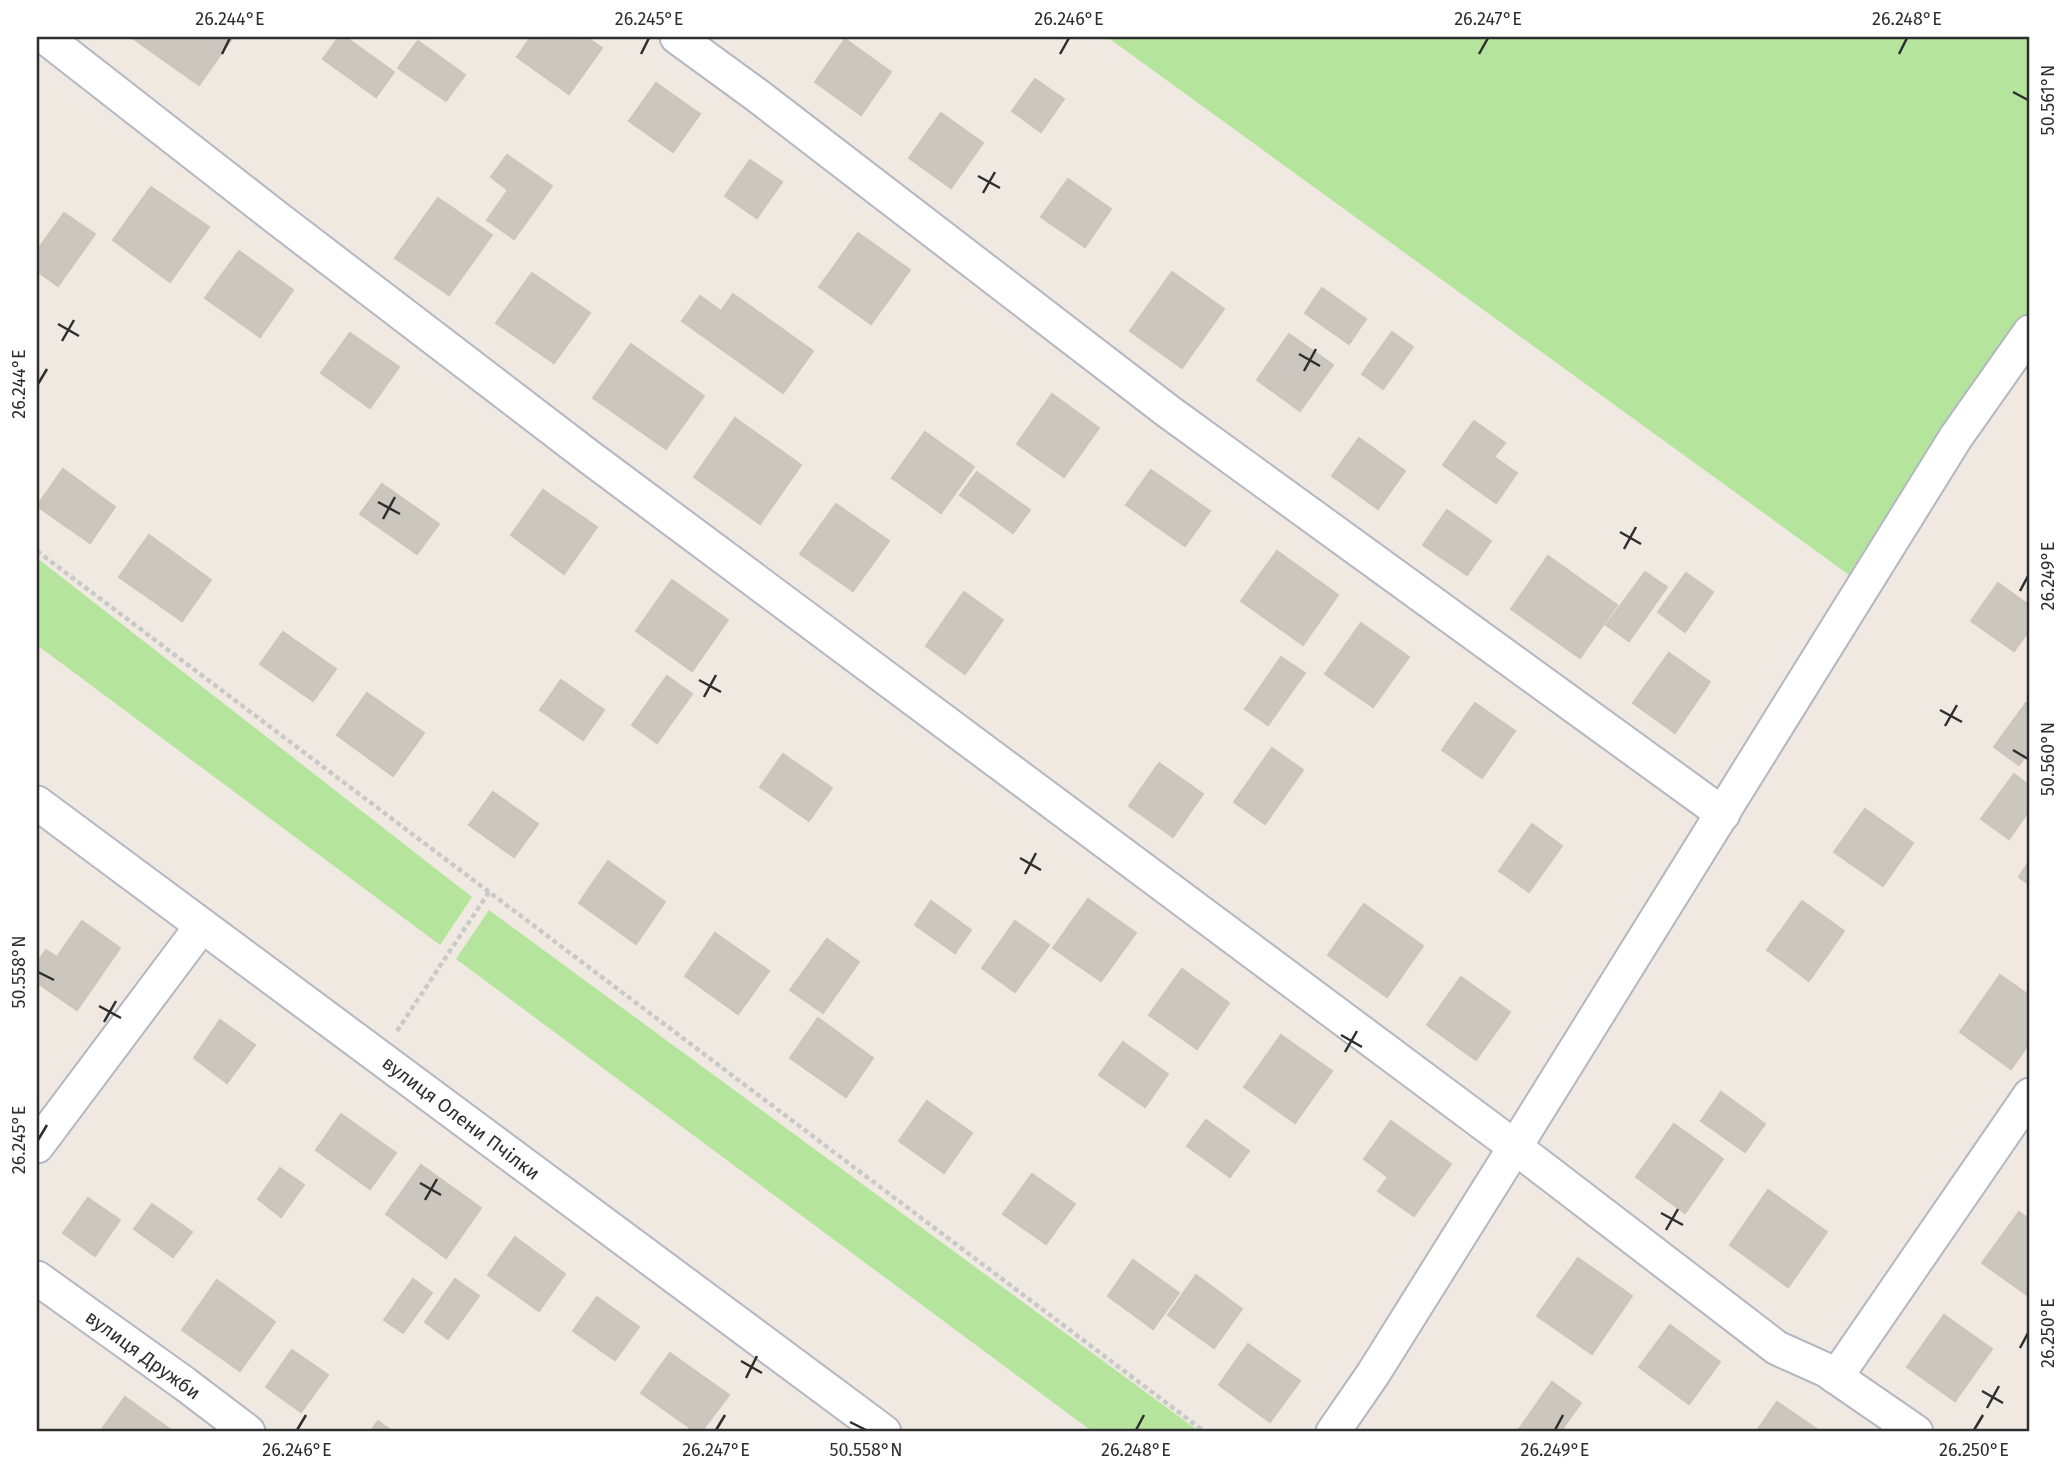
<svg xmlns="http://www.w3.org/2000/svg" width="2067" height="1469" font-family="'Fira Sans',sans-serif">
	<rect width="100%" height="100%" fill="#efe9e1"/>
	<g fill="#b5e59d">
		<path d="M1107,37h923v295l-167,253z"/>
		<path d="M37,558l435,339 -32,48 -403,-300z"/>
		<path d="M489,910l711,522h-107l-637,-473z"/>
	</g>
	<g fill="#cbc7bf" stroke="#cbc5ba" stroke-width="2">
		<path d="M131,37h102l-34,48z"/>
		<path d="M339,37h6l49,35 -18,25 -53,-38z"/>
		<path d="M531,37h55l16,11 -33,46 -52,-37z"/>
		<path d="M845,39l46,33 -30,43 -46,-33z"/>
		<path d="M418,41l47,34 -19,26 -48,-33z"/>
		<path d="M1035,79l29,20 -23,33 -29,-21z"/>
		<path d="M656,83l44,31 -27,38 -44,-31z"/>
		<path d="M941,113l42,30 -32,45 -42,-30z"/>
		<path d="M507,155l45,31 -38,53 -27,-19 21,-30 -17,-13z"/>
		<path d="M750,160l32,22 -25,36 -32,-22z"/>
		<path d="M1068,179l43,30 -26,38 -44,-30z"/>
		<path d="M151,187l58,40 -39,55 -57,-42z"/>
		<path d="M438,198l54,37 -43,60 -54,-37z"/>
		<path d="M64,213l31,21 -37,52 -21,-15v-20z"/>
		<path d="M858,233l52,37 -39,54 -52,-37z"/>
		<path d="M239,251l54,39 -33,47 -55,-39z"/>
		<path d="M1172,272l52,37 -42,59 -52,-37z"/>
		<path d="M532,273l58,40 -36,50 -58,-40z"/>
		<path d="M1322,288l44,31 -17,25 -44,-31z"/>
		<path d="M733,294l80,57 -30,42 -101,-72 18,-25 21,15z"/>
		<path d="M1392,332l21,15 -30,42 -21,-15z"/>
		<path d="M350,333l49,34 -29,41 -49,-35z"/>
		<path d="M1289,334l44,31 -33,46 -43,-31z"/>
		<path d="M631,344l73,52 -38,53 -73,-51z"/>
		<path d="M1052,394l47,34 -35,49 -47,-33z"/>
		<path d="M735,418l66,47 -41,59 -66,-47z"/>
		<path d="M1474,421l31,22 -11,14 23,16 -21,30 -53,-38z"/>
		<path d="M925,432l49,35 -33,46 -49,-35z"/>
		<path d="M1359,438l46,33 -27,38 -46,-33z"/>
		<path d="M63,469l52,38 -25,36 -53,-37z"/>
		<path d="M1151,470l59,41 -25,35 -59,-41z"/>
		<path d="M977,472l53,38 -17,23 -53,-38z"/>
		<path d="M382,484l57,40 -22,30 -57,-40z"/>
		<path d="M543,490l54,37 -33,47 -53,-39z"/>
		<path d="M836,504l53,37 -36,50 -53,-37z"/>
		<path d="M1447,510l44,31 -24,34 -44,-30z"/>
		<path d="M149,535l62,45 -29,41 -63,-44z"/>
		<path d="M1277,551l61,44 -35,50 -62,-44z"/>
		<path d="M1548,556l69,49 -37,53 -69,-49z"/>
		<path d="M1645,572l22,15 -38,54 -23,-16z"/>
		<path d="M1686,573l27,19 -28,40 -27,-20z"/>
		<path d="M672,580l56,40 -36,51 -56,-40z"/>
		<path d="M1998,583l32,23v23l-16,22 -43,-30z"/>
		<path d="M964,592l39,28 -38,54 -39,-28z"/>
		<path d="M1361,623l48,34 -36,50 -48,-33z"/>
		<path d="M283,632l53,37 -23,32 -53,-37z"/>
		<path d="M1669,653l41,29 -35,51 -42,-30z"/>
		<path d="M1281,657l24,16 -37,52 -23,-16z"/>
		<path d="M667,676l25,18 -35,49 -25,-18z"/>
		<path d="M561,680l43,30 -21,30 -43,-30z"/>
		<path d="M367,693l57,40 -31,43 -56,-41z"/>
		<path d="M1475,703l40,28 -33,47 -40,-28z"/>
		<path d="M2026,703l4,3v44l-11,15 -25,-18z"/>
		<path d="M1272,748l31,22 -38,54 -31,-22z"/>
		<path d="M783,754l49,34 -23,33 -49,-34z"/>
		<path d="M1159,763l44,31 -30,43 -44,-31z"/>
		<path d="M2014,774l16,12v23l-21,30 -28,-20z"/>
		<path d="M493,792l45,32 -24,33 -45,-32z"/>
		<path d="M1865,809l48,34 -30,43 -49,-34z"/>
		<path d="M1532,824l30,22 -33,46 -30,-21z"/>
		<path d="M2030,860v25l-11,-8z"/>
		<path d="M608,861l57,41 -29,42 -57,-41z"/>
		<path d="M1088,899l48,34 -35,48 -48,-33z"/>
		<path d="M931,901l40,29 -16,23 -40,-28z"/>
		<path d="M1802,901l42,30 -35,50 -42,-31z"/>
		<path d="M1364,904l59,42 -36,51 -59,-42z"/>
		<path d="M82,921l38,27 -43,62 -38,-26 2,-3 -4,-3v-15l9,-13 11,7z"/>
		<path d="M1015,921l34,24 -34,47 -33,-24z"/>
		<path d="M715,933l54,38 -31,43 -53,-38z"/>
		<path d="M827,939l32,23 -36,51 -33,-23z"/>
		<path d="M1182,969l47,34 -32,46 -48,-34z"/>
		<path d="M2000,975l30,21v46l-19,27 -51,-37z"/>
		<path d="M1461,977l49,35 -34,48 -49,-35z"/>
		<path d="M818,1018l55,40 -27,39 -56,-39z"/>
		<path d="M220,1020l35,25 -28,38 -33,-25z"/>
		<path d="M1281,1035l51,36 -37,52 -51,-36z"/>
		<path d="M1123,1042l45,32 -23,33 -46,-32z"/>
		<path d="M1721,1092l44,32 -20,28 -44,-31z"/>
		<path d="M927,1101l45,32 -28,40 -45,-32z"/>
		<path d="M341,1114l55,39 -26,36 -54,-39z"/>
		<path d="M1206,1120l43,31 -19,26 -43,-31z"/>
		<path d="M1391,1121l60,43 -37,52 -36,-25 10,-14 -24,-18z"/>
		<path d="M1674,1124l49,35 -38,54 -49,-36z"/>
		<path d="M421,1165l60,43 -35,50 -60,-44z"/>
		<path d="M280,1168l24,17 -23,32 -23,-18z"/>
		<path d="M1032,1174l43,30 -29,40 -43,-30z"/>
		<path d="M1768,1190l59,42 -39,55 -58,-42z"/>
		<path d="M88,1198l32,22 -25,36 -32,-23z"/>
		<path d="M152,1204l40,28 -19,25 -39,-28z"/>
		<path d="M2019,1212l11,8v77l-48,-34z"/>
		<path d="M515,1237l50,37 -26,37 -51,-36z"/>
		<path d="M1578,1258l54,38 -40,58 -55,-38z"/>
		<path d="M1133,1260l46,33 -26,36 -45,-33z"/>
		<path d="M1196,1275l46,34 -28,39 -46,-33z"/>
		<path d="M413,1279l19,14 -29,40 -19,-13z"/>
		<path d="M455,1279l24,17 -31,43 -23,-17z"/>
		<path d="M217,1280l58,42 -35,49 -58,-41z"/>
		<path d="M597,1297l42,30 -24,33 -42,-29z"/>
		<path d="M1944,1315l48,34 -37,52 -48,-34z"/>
		<path d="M1670,1325l50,37 -31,42 -50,-37z"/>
		<path d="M1248,1344l52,37 -30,41 -51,-37z"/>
		<path d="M292,1350l36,25 -27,37 -35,-25z"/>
		<path d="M670,1353l59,42 -28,37h-5l-55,-39z"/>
		<path d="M1552,1382l29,21 -21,29h-43z"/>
		<path d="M125,1397l46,33 -1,2h-70z"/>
		<path d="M1777,1402l44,30h-65z"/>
		<path d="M378,1421l15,11h-23z"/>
	</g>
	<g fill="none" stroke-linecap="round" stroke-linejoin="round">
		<defs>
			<g id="minor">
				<path d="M45,37l232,181 311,238 927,691 262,201 49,22 90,62"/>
				<path d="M677,37l81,59 411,316 554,402"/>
				<path d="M37,803l847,629"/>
				<path d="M37,1146l164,-219"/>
				<path d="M37,1278l148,106 63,48"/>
				<path d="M1836,1377l194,-282"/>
				<path d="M1333,1432l40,-58 142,-227 441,-710 74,-105"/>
			</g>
		</defs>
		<use href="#minor" stroke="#b4b6c1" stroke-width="37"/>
		<g stroke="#c9c9c9" stroke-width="4.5" stroke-dasharray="5 3.5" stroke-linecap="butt">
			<path d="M37,551l1168,881"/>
			<path d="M397,1031l92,-139"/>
		</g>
		<use href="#minor" stroke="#fff" stroke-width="33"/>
	</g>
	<path fill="none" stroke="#2e2e2e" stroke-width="2.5" d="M222,54l8,-16M641,54l8,-16M1060,54l9,-16M1479,54l9,-16M1899,54l8,-16M2013,92l15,8M978,176l22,12M983,193l12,-21M58,324l21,12M62,341l12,-21M1299,354l21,12M1304,371l12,-22M38,384l9,-15M378,502l22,12M383,519l12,-22M1620,532l21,12M1624,549l12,-22M2020,591l8,-15M699,680l22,12M704,697l12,-22M1940,710l22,12M1945,726l12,-21M2013,750l15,9M1020,858l21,12M1025,874l11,-21M38,972l16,8M99,1006l22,12M104,1022l12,-21M1341,1035l21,12M1345,1052l12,-21M38,1140l9,-15M420,1183l21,12M425,1200l12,-21M1661,1213l22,12M1666,1230l12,-21M2020,1348l8,-15M741,1361l21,12M746,1378l11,-22M1982,1391l21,12M1987,1408l12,-22M850,1422l16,8M297,1430l9,-15M716,1430l9,-15M1136,1430l8,-15M1555,1430l8,-15M1974,1430l9,-15"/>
	<g text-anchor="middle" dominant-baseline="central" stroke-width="7" stroke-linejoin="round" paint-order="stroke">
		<g font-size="19" fill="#2e2e2e" stroke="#fff">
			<text transform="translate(461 1118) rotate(37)">вулиця Олени Пчілки</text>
			<text transform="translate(143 1355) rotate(36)">вулиця Дружби</text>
		</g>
	</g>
	<rect width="2067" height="1469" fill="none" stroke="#ffffff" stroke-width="77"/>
	<rect x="38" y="38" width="1990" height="1392" fill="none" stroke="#2e2e2e" stroke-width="2.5"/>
	<g font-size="18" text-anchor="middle" fill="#2e2e2e">
		<text x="230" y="25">26.244°E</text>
		<text x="649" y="25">26.245°E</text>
		<text x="1069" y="25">26.246°E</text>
		<text x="1488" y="25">26.247°E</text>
		<text x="1907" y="25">26.248°E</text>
		<text transform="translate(2048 100) rotate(-90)" y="6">50.561°N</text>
		<text transform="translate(19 384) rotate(-90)" y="6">26.244°E</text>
		<text transform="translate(2048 576) rotate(-90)" y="6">26.249°E</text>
		<text transform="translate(2048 759) rotate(-90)" y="6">50.560°N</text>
		<text transform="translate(19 972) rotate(-90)" y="6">50.558°N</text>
		<text transform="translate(19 1140) rotate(-90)" y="6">26.245°E</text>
		<text transform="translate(2048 1333) rotate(-90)" y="6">26.250°E</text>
		<text x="297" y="1456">26.246°E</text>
		<text x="716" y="1456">26.247°E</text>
		<text x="866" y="1456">50.558°N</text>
		<text x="1136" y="1456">26.248°E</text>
		<text x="1555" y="1456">26.249°E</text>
		<text x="1974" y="1456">26.250°E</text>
	</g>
</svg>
